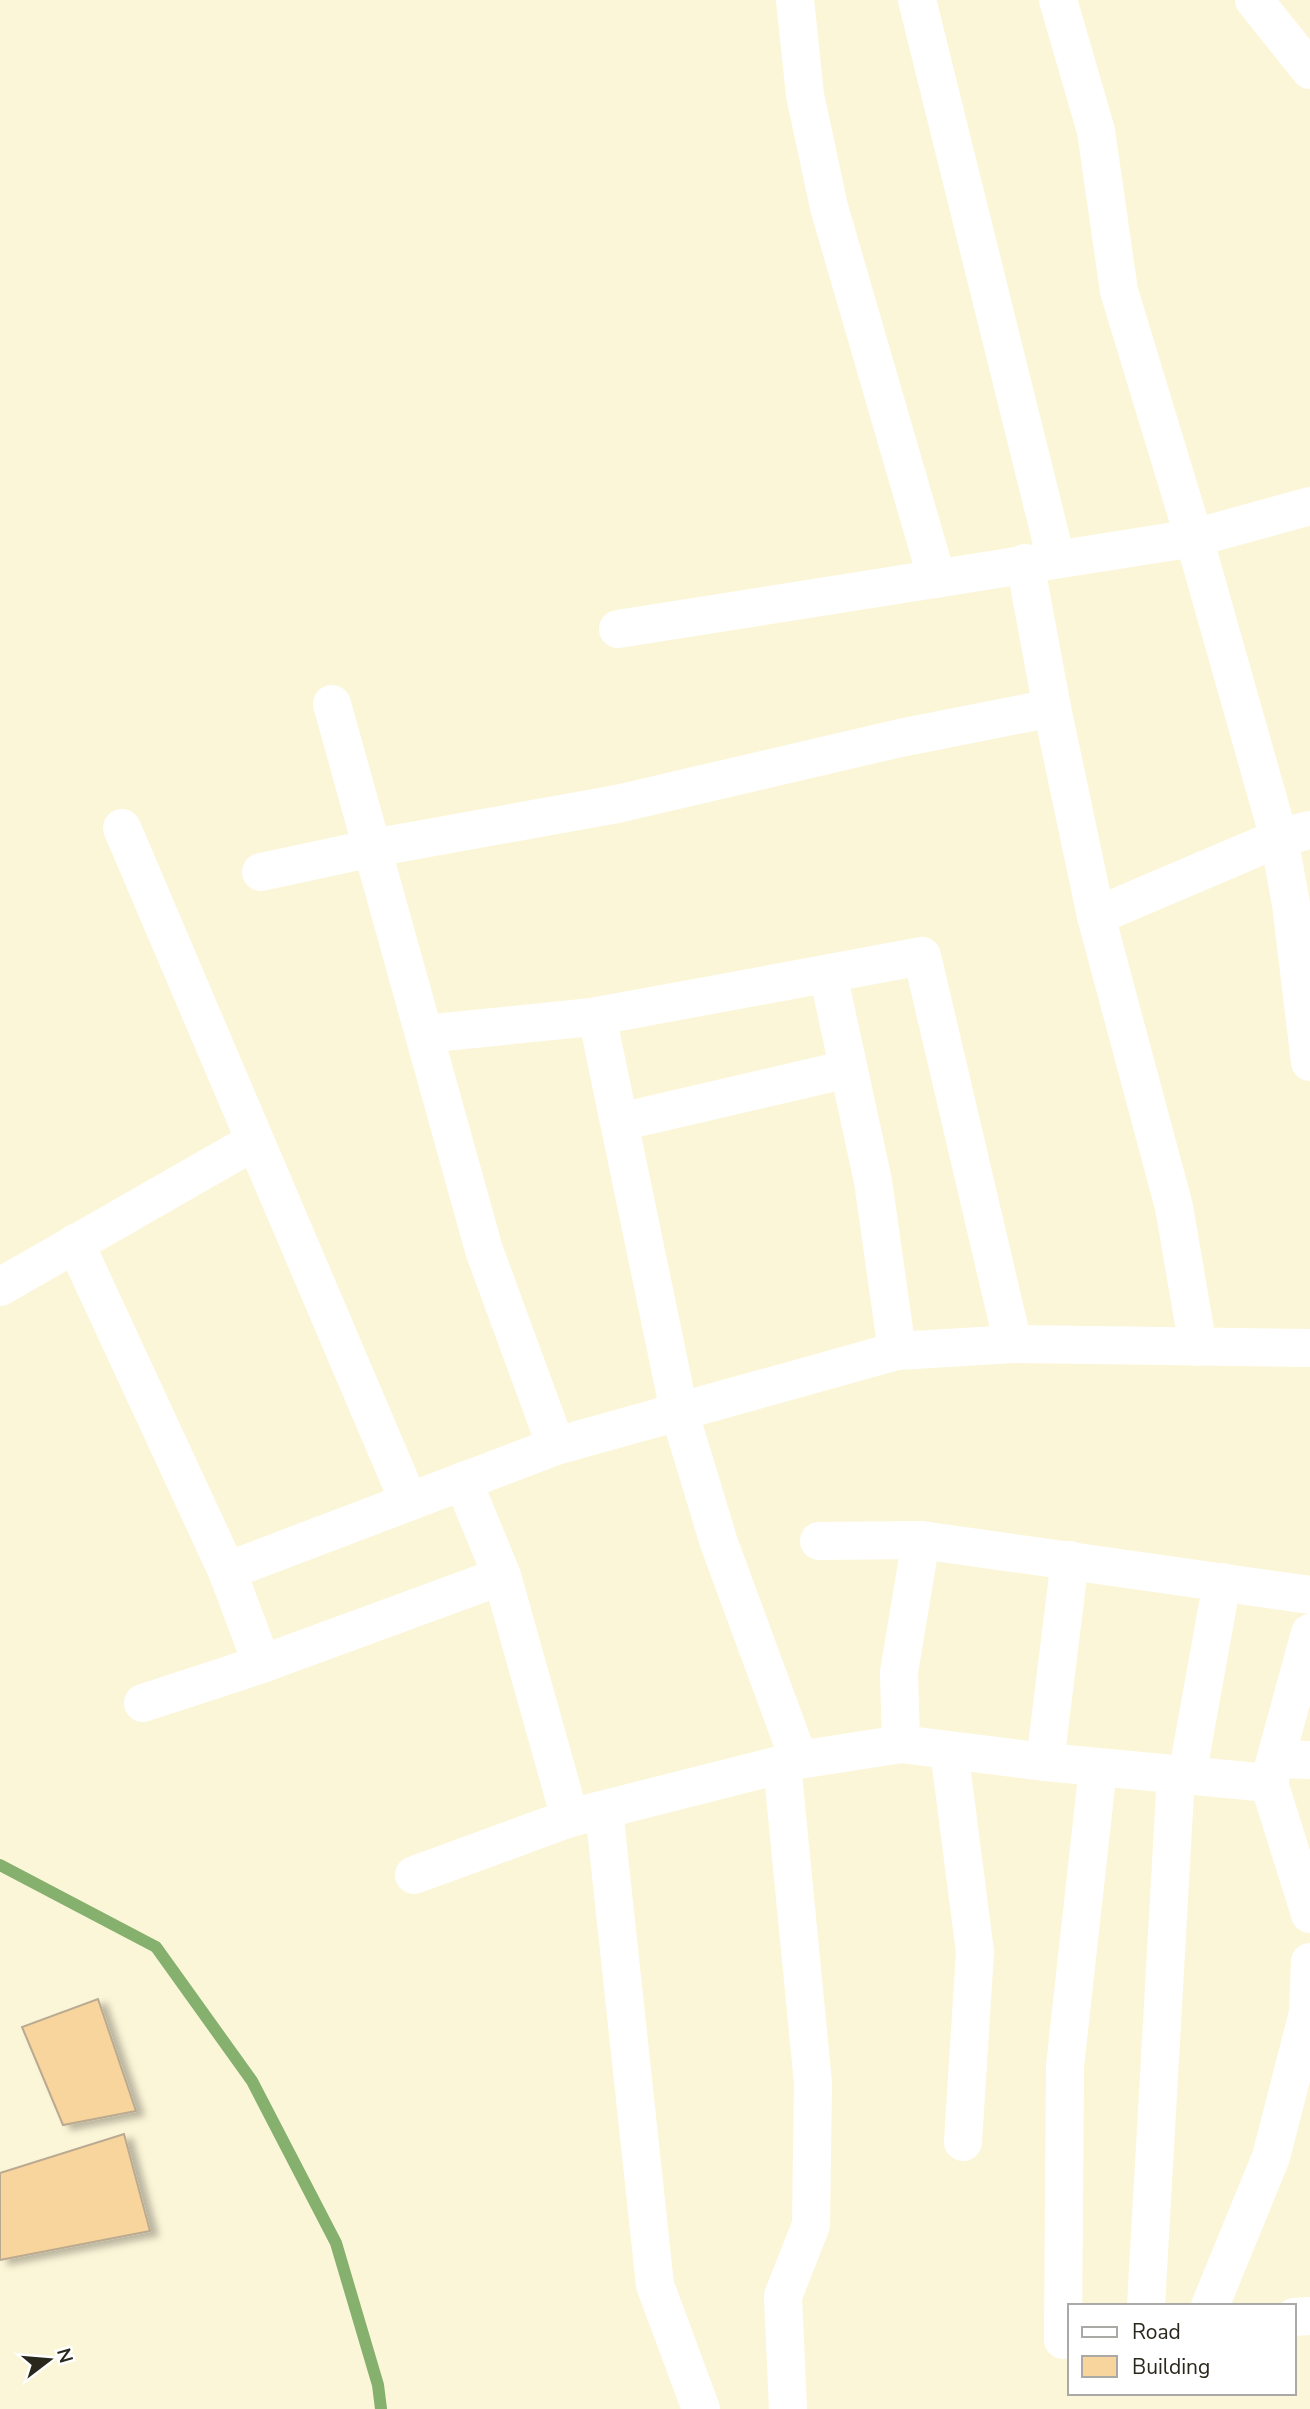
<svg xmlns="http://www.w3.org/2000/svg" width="1310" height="2409" font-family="'Nunito Sans',sans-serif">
	<defs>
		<filter id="shadow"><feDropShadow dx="8" dy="4.5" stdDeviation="3.5" flood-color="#0004"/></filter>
	</defs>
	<rect width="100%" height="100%" fill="#fcf6d8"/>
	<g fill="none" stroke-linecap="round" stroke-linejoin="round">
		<path stroke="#85b06e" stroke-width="12" d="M0,1865l156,82 96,134 84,162 42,142 3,24"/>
	</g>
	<g fill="#f8d59d" stroke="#baaa91" stroke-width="2" filter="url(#shadow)">
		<path d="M98,1999l38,112 -73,14 -41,-98z"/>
		<path d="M124,2134l26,97 -150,29v-87z"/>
	</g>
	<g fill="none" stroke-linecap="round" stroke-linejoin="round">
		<g stroke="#fff" stroke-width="38">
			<path d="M795,0l10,95 24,112 108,372"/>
			<path d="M917,0l139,559"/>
			<path d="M1058,0l38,131 23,160 75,247 85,300 12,66 19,158"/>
			<path d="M1254,0l56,70"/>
			<path d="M1025,563l27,145 44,208 78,291 24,140"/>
			<path d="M618,629l576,-91 116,-32"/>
			<path d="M332,704l152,546 72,196"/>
			<path d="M122,828l287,674"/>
			<path d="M261,872l112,-24 244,-44 283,-66 152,-30"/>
			<path d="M1096,916l183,-78 31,-8"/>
			<path d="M828,974l45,207 24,170"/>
			<path d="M597,1016l82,395 40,132 80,217"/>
			<path d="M424,1034l168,-17 330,-61 91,388"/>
			<path d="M620,1122l228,-53"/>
			<path d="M75,1243l152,328 35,93"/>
			<path d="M0,1287l255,-146"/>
			<path d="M463,1481l39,95 68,242"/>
			<path d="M819,1541l102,-1 389,55"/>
			<path d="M227,1571l329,-125 341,-95 116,-7 297,4"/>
			<path d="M1310,1633l-41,150 41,131"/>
			<path d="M143,1703l119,-39 240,-88"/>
			<path d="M901,1744l-2,-72 22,-132"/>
			<path d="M949,1750l26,202 -12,190"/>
			<path d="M1276,1759l34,1"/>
			<path d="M1045,1762l25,-202"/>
			<path d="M782,1764l31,319 -2,142 -28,71 5,113"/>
			<path d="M1187,1776l35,-194"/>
			<path d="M604,1810l51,475 46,124"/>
			<path d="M414,1875l156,-57 229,-58 102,-16 144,18 224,21"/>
			<path d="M1146,2306l30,-531"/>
			<path d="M1210,2306l61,-149 37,-144 2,-51"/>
			<path d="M1294,2317l16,-1"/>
			<path d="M1063,2340l2,-274 33,-298"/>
		</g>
	</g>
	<rect x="1068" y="2304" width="228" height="91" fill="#ffffff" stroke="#aaa9a5" stroke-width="2"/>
	<rect x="1082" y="2327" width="35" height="10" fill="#ffffff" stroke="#aaa9a5" stroke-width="2"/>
	<text x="1132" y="2339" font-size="21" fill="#2a281d">Road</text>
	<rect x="1082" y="2356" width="35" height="21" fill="#f8d59d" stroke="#aaa9a5" stroke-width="2"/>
	<text x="1132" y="2374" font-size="21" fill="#2a281d">Building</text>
	<g transform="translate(49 2360) rotate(74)" stroke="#ffffff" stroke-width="5" paint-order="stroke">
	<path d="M0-5L12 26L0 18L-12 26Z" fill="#2a281d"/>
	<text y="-10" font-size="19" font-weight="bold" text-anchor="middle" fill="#2a281d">N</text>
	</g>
</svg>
